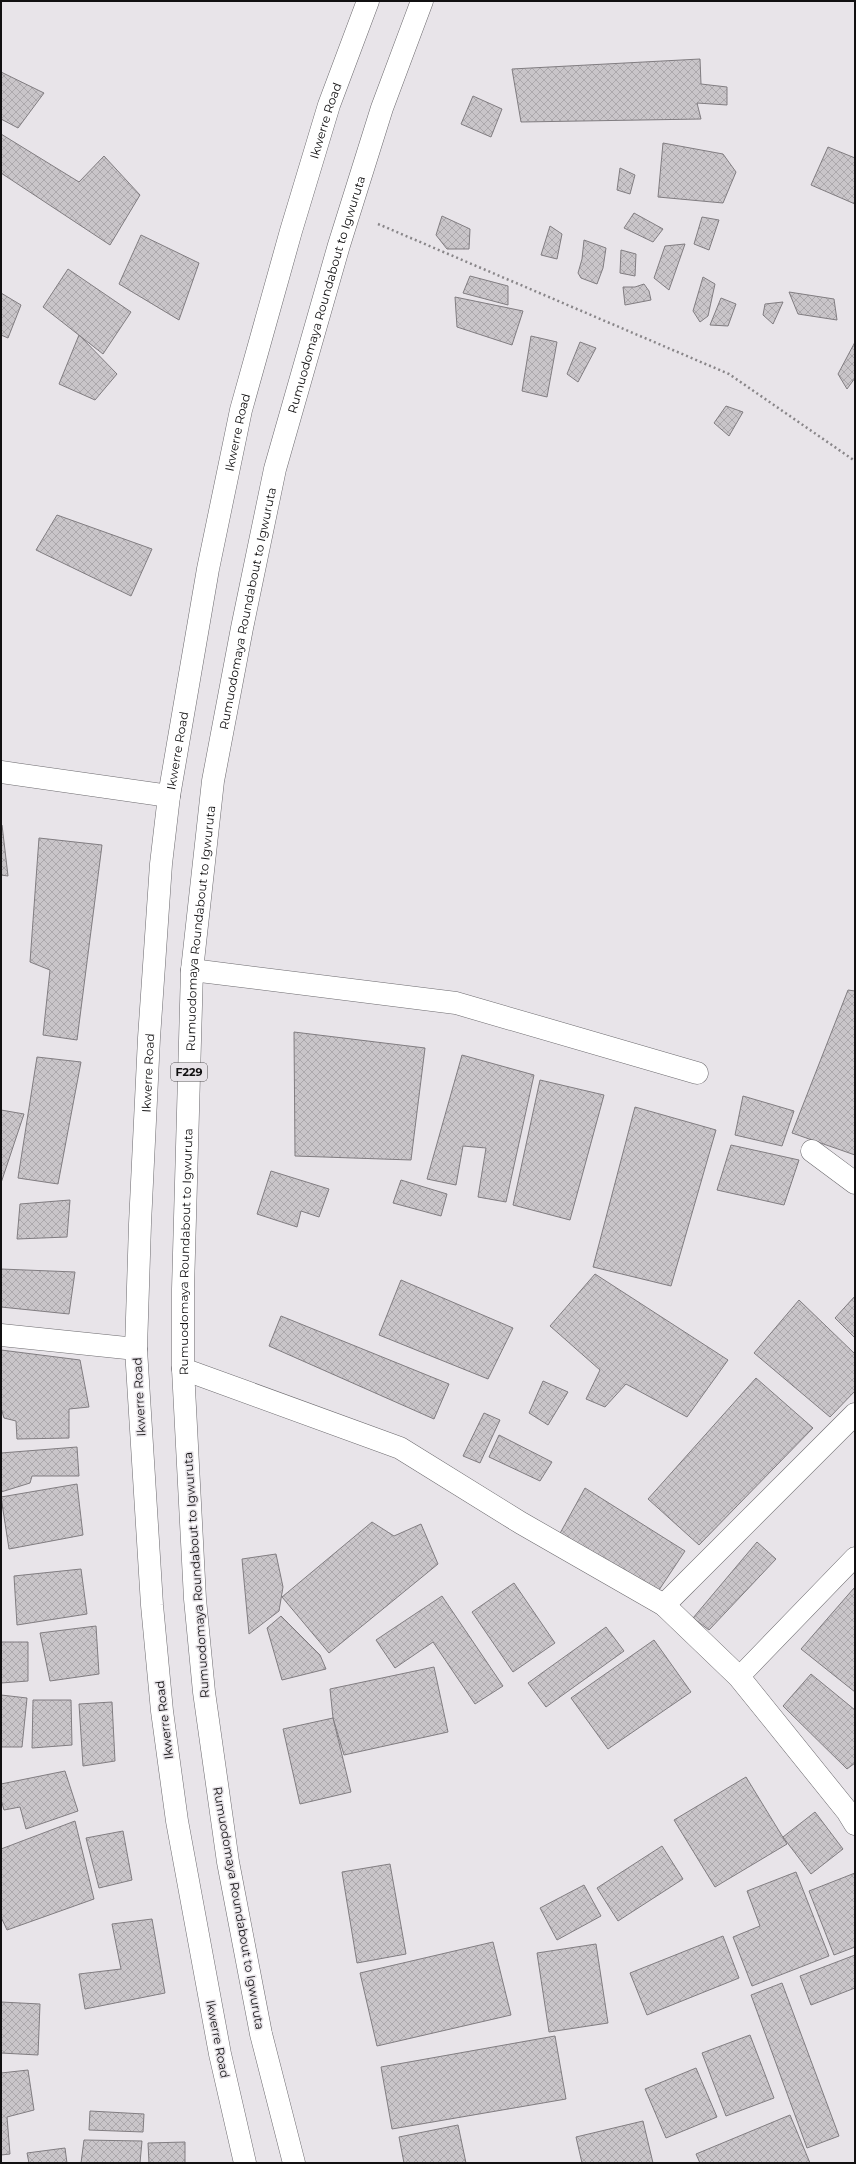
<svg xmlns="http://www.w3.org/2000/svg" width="856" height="2164" font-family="Montserrat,sans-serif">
	<defs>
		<pattern id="building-cross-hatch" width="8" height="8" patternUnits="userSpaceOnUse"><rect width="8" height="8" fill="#c9c5c9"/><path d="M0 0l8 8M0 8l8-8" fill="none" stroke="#aca8ac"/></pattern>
	</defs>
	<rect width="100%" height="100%" fill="#e8e4e9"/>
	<g fill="url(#building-cross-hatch)" stroke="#817d81">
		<path d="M700,59l1,25 26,3v18l-30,-2 4,16 -180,3 -9,-53z"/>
		<path d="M1,72l43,21 -26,35 -17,-9z"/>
		<path d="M473,96l29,13 -11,28 -30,-13z"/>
		<path d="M1,134l78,48 25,-26 36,39 -30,50 -109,-72z"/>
		<path d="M663,143l60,11 13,18 -13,31 -65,-6z"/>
		<path d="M828,147l27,11v46l-44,-19z"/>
		<path d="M620,168l15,7 -5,19 -13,-4z"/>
		<path d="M634,213l29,16 -10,13 -29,-14z"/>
		<path d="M442,216l28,13 -1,20h-22l-11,-14z"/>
		<path d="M702,217l17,3 -10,30 -15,-6z"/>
		<path d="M550,226l12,8 -5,25 -16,-4z"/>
		<path d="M141,235l58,28 -20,57 -60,-36z"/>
		<path d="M584,240l22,8 -3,20 -6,16 -16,-6 -3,-5 4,-14z"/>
		<path d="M685,244l-16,46 -15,-12 11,-32z"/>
		<path d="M621,250l15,4 -1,22 -15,-3z"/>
		<path d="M68,269l63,43 -28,42 -60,-47z"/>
		<path d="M470,276l38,10v19l-45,-12z"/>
		<path d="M703,277l12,7 -7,32 -8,6 -7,-11z"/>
		<path d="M644,284l5,7 2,9 -26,5 -2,-18h12z"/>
		<path d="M789,292l45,7 3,21 -39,-6z"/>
		<path d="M1,293l20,12 -13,33 -7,-3z"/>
		<path d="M455,297l68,14 -11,34 -55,-18z"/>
		<path d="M721,298l15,6 -8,22 -18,-1z"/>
		<path d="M783,302l-10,22 -10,-9 2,-11z"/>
		<path d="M79,335l38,39 -22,26 -36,-16z"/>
		<path d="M531,336l26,6 -10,55 -25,-6z"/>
		<path d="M580,342l16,6 -18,34 -11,-8z"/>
		<path d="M855,342v36l-8,11 -9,-15z"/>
		<path d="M726,406l17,6 -14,24 -15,-13z"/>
		<path d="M57,515l95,34 -21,47 -95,-46z"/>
		<path d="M1,825h1l6,51 -7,-1z"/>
		<path d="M39,838l63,7 -25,195 -34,-5 7,-65 -20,-8z"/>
		<path d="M848,990l7,1v164l-63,-22z"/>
		<path d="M294,1032l131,16 -14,112 -116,-4z"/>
		<path d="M462,1055l72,20 -28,127 -28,-5 8,-49 -23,-2 -7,39 -29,-6z"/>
		<path d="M37,1057l44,5 -23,122 -40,-6z"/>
		<path d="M540,1080l64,15 -34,125 -57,-15z"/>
		<path d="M743,1096l51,15 -12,35 -47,-11z"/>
		<path d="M635,1107l81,23 -45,156 -78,-19z"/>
		<path d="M1,1110l23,4 -23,69z"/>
		<path d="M731,1145l68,15 -15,45 -67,-15z"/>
		<path d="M271,1171l58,18 -10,28 -18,-6 -4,16 -40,-13z"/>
		<path d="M401,1180l46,14 -6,22 -48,-13z"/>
		<path d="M70,1200l-3,37 -50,2 3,-35z"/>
		<path d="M1,1269l74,3 -6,42 -68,-7z"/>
		<path d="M595,1274l133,86 -41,57 -61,-33 -21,23 -19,-8 14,-29 -50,-44z"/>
		<path d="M401,1280l112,48 -25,51 -109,-44z"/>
		<path d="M855,1296v42l-20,-20z"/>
		<path d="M799,1300l56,54v37l-25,26 -76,-64z"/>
		<path d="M281,1316l168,68 -15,35 -165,-73z"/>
		<path d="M1,1350l79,10 9,47 -20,2v29l-52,1 -1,-18 -12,-3 -3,-10z"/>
		<path d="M756,1378l57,50 -114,117 -51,-46z"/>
		<path d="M543,1381l25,11 -20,33 -19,-12z"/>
		<path d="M484,1413l16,7 -20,43 -17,-7z"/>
		<path d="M499,1435l53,27 -12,19 -51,-24z"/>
		<path d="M77,1447l2,29h-47l-2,7 -29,9v-39z"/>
		<path d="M77,1484l6,51 -74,14 -8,-52z"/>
		<path d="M585,1488l100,63 -28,42 -99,-56z"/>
		<path d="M372,1522l22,14 27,-12 17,40 -109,89 -47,-56z"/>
		<path d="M757,1542l19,17 -67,71 -16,-12z"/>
		<path d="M276,1554l7,33 -4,24 -30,23 -7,-75z"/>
		<path d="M81,1569l6,45 -70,11 -3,-49z"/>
		<path d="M514,1583l41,60 -42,29 -41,-60z"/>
		<path d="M854,1588l1,1v103l-54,-43z"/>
		<path d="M442,1596l61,90 -28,18 -42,-62 -38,26 -19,-28z"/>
		<path d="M281,1616l39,39 6,14 -44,11 -15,-52z"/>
		<path d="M96,1626l3,48 -49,7 -10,-48z"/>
		<path d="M606,1627l18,24 -78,56 -18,-24z"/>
		<path d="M654,1640l37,52 -83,57 -37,-51z"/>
		<path d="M1,1642h27v39l-27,2z"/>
		<path d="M434,1667l14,65 -104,23 -11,-37 -3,-29z"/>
		<path d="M811,1674l44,36v53l-8,6 -64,-63z"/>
		<path d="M1,1695l26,3 -5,49h-21z"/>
		<path d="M33,1700h38l1,45 -40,3z"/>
		<path d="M112,1702l3,59 -32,5 -4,-62z"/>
		<path d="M333,1718l18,74 -51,12 -17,-75z"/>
		<path d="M65,1771l13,40 -52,18 -6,-22 -16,3 -3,-10v-16z"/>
		<path d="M746,1777l41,67 -72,43 -41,-67z"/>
		<path d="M815,1812l28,37 -32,25 -28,-37z"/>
		<path d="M75,1821l19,78 -87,31 -6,-13v-68z"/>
		<path d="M123,1831l9,49 -33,8 -13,-50z"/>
		<path d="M662,1846l21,33 -65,42 -21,-33z"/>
		<path d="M390,1864l16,90 -49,9 -15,-91z"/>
		<path d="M796,1872l33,84 -77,30 -19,-49 27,-11 -13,-35z"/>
		<path d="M855,1873v74l-21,8 -25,-64z"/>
		<path d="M584,1885l17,31 -44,24 -17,-32z"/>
		<path d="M152,1919l13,74 -80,16 -6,-35 42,-5 -9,-45z"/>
		<path d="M723,1936l16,42 -92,37 -17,-42z"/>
		<path d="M493,1942l18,73 -134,31 -17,-73z"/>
		<path d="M596,1944l12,79 -59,9 -12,-79z"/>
		<path d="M855,1955v33l-44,17 -11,-29z"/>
		<path d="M782,1983l57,153 -32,12 -56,-153z"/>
		<path d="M1,2002l39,2 -2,51 -37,-2z"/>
		<path d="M750,2035l24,63 -48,18 -24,-63z"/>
		<path d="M555,2036l11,63 -174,30 -11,-62z"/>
		<path d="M696,2068l21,49 -51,21 -21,-49z"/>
		<path d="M28,2070l6,40 -27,7 3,37 -9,1v-82z"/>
		<path d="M90,2111l54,3 -1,18 -54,-2z"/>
		<path d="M790,2115l20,48h-110l-4,-9z"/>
		<path d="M643,2121l10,42h-71l-6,-26z"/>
		<path d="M458,2125l8,38h-62l-5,-26z"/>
		<path d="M84,2140l58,1 -2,22h-59z"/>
		<path d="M185,2142v21h-36l-1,-20z"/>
		<path d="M65,2148l2,15h-38l-2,-10z"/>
	</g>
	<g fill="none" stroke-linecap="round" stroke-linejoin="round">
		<defs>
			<path id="lane" d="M739,1677l116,-120"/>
			<g id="street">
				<path d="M1,772l168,24"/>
				<path d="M192,970l264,33 241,70"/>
				<path d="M812,1151l43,32"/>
				<path d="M1,1335l135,14"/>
				<path d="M183,1369l217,79 121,75 143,82 75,72 108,134 8,13"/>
				<path d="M664,1605l191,-191"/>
			</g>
			<g id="primary">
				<path id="s1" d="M245,2163l-25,-109 -43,-233 -15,-110 -10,-106 -16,-256 4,-125 9,-186 12,-174 8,-68 39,-227 33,-159 50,-179 38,-126 39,-104"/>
				<path id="s2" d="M294,2163l-33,-129 -33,-172 -24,-170 -9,-93 -12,-230v-80l9,-319 21,-189 29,-153 33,-159 64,-224 43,-137 40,-107"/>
			</g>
		</defs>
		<use href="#lane" stroke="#6c6a6e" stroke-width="21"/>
		<use href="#street" stroke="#6c6a6e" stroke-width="23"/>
		<use href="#primary" stroke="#6c6a6e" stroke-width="23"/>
		<path stroke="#898689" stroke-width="2.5" stroke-dasharray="2 3" stroke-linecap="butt" d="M378,224l351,150 126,87"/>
		<use href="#lane" stroke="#fff" stroke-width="20"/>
		<use href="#street" stroke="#fff" stroke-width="22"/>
		<use href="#primary" stroke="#fff" stroke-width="22"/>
	</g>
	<g text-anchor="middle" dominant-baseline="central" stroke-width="3" stroke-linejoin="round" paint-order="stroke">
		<rect fill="#e8e4e9" stroke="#525052" stroke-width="1" x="171" y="1063" width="36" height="18" rx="3"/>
		<g font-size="11" font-weight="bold" fill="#111011">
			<text x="189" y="1072">F229</text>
		</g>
		<g font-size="12" fill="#111011" stroke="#e8e4e9">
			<text stroke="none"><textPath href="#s1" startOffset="2071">Ikwerre Road</textPath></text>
			<text stroke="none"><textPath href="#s2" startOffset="1893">Rumuodomaya Roundabout to Igwuruta</textPath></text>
			<text stroke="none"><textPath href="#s1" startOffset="1747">Ikwerre Road</textPath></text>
			<text stroke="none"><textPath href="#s2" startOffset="1569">Rumuodomaya Roundabout to Igwuruta</textPath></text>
			<text stroke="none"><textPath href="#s1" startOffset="1423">Ikwerre Road</textPath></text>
			<text stroke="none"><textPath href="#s2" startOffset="1245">Rumuodomaya Roundabout to Igwuruta</textPath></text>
			<text stroke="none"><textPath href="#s1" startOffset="1099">Ikwerre Road</textPath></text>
			<text stroke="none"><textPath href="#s2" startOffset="921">Rumuodomaya Roundabout to Igwuruta</textPath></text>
			<text transform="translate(139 1397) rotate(-93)">Ikwerre Road</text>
			<text transform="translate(196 1575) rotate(-94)">Rumuodomaya Roundabout to Igwuruta</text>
			<text transform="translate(164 1720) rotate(-97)">Ikwerre Road</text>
			<text transform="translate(239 1908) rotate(80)">Rumuodomaya Roundabout to Igwuruta</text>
			<text transform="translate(218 2039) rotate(79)">Ikwerre Road</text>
		</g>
	</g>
	<rect width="856" height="2164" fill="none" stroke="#111011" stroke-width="4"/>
</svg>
